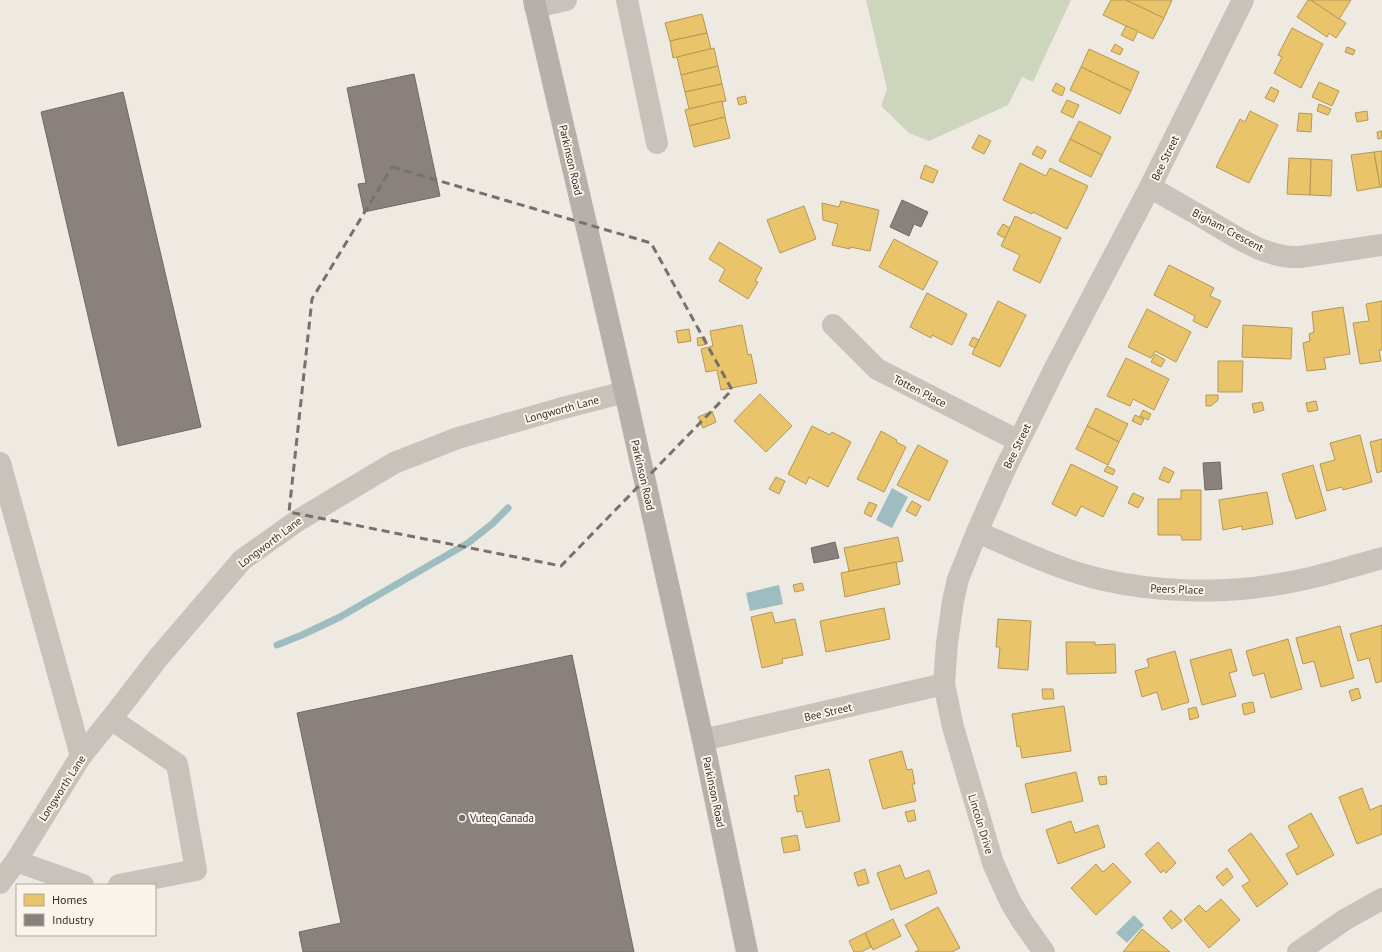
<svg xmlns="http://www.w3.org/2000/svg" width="1382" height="952" font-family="'PT Sans',sans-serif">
	<rect width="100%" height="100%" fill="#eeeae2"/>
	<path fill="#cdd5bc" d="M866,0h205l-38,82 -11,-5 -14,28 -79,36 -20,-8 -28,-27 6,-17z"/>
	<g fill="#9ebdc0">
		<path d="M892,488l16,9 -16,31 -16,-8z"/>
		<path d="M779,585l4,19 -33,7 -4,-18z"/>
		<path d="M1134,915l10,10 -17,18 -11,-10z"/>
	</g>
	<g fill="#e9c46a" stroke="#b49756">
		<path d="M1111,0h15l38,18 -11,21 -50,-24z"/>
		<path d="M1126,0h46l-8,18z"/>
		<path d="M1308,0h3l35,23 -10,15 -7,-5 -2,4 -30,-20z"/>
		<path d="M1311,0h40l-12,19z"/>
		<path d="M702,14l5,19 -37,8 -5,-18z"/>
		<path d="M1126,26l12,5 -5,10 -12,-6z"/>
		<path d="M1292,28l31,16 -22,44 -27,-15 8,-16 -4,-2z"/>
		<path d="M707,33l4,16 -38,9 -3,-17z"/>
		<path d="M1115,44l8,5 -3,6 -9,-4z"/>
		<path d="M1347,47l8,3 -2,5 -8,-3z"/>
		<path d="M714,48l4,18 -37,9 -4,-18z"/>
		<path d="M1089,49l50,23 -8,19 -50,-24z"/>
		<path d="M718,66l4,18 -37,8 -4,-17z"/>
		<path d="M1081,67l50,24 -11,23 -50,-24z"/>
		<path d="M1319,82l20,9 -7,15 -20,-9z"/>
		<path d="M1056,83l9,5 -3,8 -10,-5z"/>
		<path d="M722,84l4,17 -37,8 -4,-17z"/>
		<path d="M1271,87l8,4 -5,11 -9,-4z"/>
		<path d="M745,96l2,7 -8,2 -2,-7z"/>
		<path d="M1067,100l12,5 -6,13 -12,-6z"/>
		<path d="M722,101l3,16 -36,9 -4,-16z"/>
		<path d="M1319,104l12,5 -3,6 -11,-4z"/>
		<path d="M1250,111l28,14 -29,58 -33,-16 24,-48 5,3z"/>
		<path d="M1367,111l1,9 -11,2 -2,-9z"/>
		<path d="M1299,113l13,1 -1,18 -14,-1z"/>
		<path d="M725,117l5,21 -36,9 -5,-21z"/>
		<path d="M1079,121l32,16 -9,18 -32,-16z"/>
		<path d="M1382,131v7l-4,1 -1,-7z"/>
		<path d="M979,135l12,6 -7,13 -12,-6z"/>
		<path d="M1070,139l32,16 -11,22 -32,-16z"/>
		<path d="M1037,146l9,5 -4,8 -10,-5z"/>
		<path d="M1382,151v36h-2l-6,-35z"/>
		<path d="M1374,152l6,35 -23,4 -6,-36z"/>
		<path d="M1289,158l22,1 -1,36 -23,-1z"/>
		<path d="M1311,159l21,1 -1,36 -21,-1z"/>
		<path d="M1020,163l26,13 4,-8 38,18 -21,43 -34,-17 -1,2 -29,-14z"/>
		<path d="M925,165l13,6 -5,12 -13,-5z"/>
		<path d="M841,201l38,9 -9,41 -20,-4v2l-18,-4 6,-21 -15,-4 -1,-17 17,4z"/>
		<path d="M804,206l12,33 -36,14 -13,-33z"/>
		<path d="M1015,216l46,22 -21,45 -27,-13 7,-15 -19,-9z"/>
		<path d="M1003,224l7,4 -5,10 -8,-4z"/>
		<path d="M894,239l44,23 -15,28 -44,-23z"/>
		<path d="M719,242l43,26 -7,13 3,1 -10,17 -29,-18 6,-12 -16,-10z"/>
		<path d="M1169,265l45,23 -4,8 11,5 -14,27 -14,-7 2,-5 -41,-21z"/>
		<path d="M927,293l40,21 -15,31 -20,-10 -1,3 -21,-11z"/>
		<path d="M998,301l28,14 -26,52 -28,-13z"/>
		<path d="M1382,301v49h-3l2,11 -21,3 -7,-41 16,-2 -3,-17z"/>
		<path d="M1343,307l7,47 -26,4 2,11 -19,2 -4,-28 7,-2 -1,-7 5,-2 -2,-20z"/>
		<path d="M1147,309l44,23 -15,30 -21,-11 -4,7 -23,-11z"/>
		<path d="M742,325l6,30 3,-1 6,29 -36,7 -4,-20 -11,2 -5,-23 12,-3 -3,-15z"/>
		<path d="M1243,325l49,3 -1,31 -49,-2z"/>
		<path d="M689,329l2,12 -13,2 -2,-12z"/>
		<path d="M705,337l2,7 -9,2 -1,-8z"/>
		<path d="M973,337l6,3 -4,8 -6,-3z"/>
		<path d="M1155,354l10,6 -4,7 -10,-5z"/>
		<path d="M1126,358l43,21 -15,31 -21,-11 -3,7 -23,-10z"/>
		<path d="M1218,361h25l-1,31h-24z"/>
		<path d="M760,394l32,32 -26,26 -32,-31z"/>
		<path d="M1206,395h12v5l-7,6h-5z"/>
		<path d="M1316,401l2,9 -10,2 -2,-9z"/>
		<path d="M1262,402l2,8 -10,3 -2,-9z"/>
		<path d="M1096,408l32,16 -9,18 -32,-16z"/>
		<path d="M1143,410l8,4 -3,6 -8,-4z"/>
		<path d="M712,411l4,11 -13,6 -5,-11z"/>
		<path d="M1135,415l9,4 -3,6 -9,-4z"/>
		<path d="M812,426l18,9 2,-3 19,10 -23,45 -19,-10 -3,7 -18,-10z"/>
		<path d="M1087,426l32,16 -11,23 -32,-16z"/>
		<path d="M881,431l16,9 -1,2 10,5 -22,45 -27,-13z"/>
		<path d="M1360,435l12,47 -29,8 -1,-3 -15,4 -7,-27 15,-4 -5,-17z"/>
		<path d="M1382,439v32l-5,2 -7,-31z"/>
		<path d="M918,445l30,16 -19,40 -32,-16z"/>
		<path d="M1071,464l47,23 -15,30 -22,-11 -5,10 -24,-12z"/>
		<path d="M1313,465l13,45 -30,9 -5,-17h-1l-8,-28z"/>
		<path d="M1107,466l8,4 -2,5 -9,-4z"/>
		<path d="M1164,467l10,5 -5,11 -10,-4z"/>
		<path d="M776,477l9,4 -6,13 -10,-5z"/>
		<path d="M1181,490h20v50h-19l-1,-5h-23v-36h23z"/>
		<path d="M1267,492l6,32 -31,6v-4l-19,4 -4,-30z"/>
		<path d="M1133,493l11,5 -6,10 -10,-5z"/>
		<path d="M912,501l9,5 -5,10 -10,-5z"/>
		<path d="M869,502l8,3 -6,12 -7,-4z"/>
		<path d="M898,537l5,24 -54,10 -5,-23z"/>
		<path d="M896,562l4,22 -55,13 -4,-24z"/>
		<path d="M802,583l2,7 -9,2 -2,-7z"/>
		<path d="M884,608l6,31 -64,13 -6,-31z"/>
		<path d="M772,612l3,11 20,-4 8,36 -21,4 1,4 -21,5 -11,-51z"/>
		<path d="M998,619l33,2 -3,49 -30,-2 2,-21h-4z"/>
		<path d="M1382,625v56l-6,2 -7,-25 -11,3 -8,-27z"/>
		<path d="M1340,626l14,52 -33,9 -7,-26 -11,3 -7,-26z"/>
		<path d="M1288,639l14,50 -31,9 -7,-25 -11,3 -7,-25z"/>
		<path d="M1066,642h29v3l20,-1 1,29 -49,1z"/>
		<path d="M1231,649l6,22 -8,2 7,23 -34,9 -12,-45z"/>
		<path d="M1175,651l14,51 -27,8 -5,-18 -15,5 -7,-26 14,-4 -2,-8z"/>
		<path d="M1358,688l3,10 -9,3 -3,-10z"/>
		<path d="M1042,689h11l1,10h-11z"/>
		<path d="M1253,702l2,10 -11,3 -2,-11z"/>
		<path d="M1064,706l7,45 -49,7 -2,-12 -3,1 -5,-33z"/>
		<path d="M1196,707l3,10 -9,3 -2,-11z"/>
		<path d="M902,751l5,19 5,-1 3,15h-3l4,17 -33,8 -14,-49z"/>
		<path d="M829,769l11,52 -34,7 -4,-17 -5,1 -3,-16 5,-1 -4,-19z"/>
		<path d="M1076,772l7,29 -51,12 -7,-29z"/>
		<path d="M1106,776l1,8 -7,1 -2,-8z"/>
		<path d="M1362,788l8,22 12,-5v29l-25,10 -18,-47z"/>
		<path d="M914,810l2,10 -8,2 -3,-10z"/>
		<path d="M1311,813l23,42 -37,20 -11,-21 13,-7 -11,-21z"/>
		<path d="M1071,821l4,12 23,-8 7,22 -47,17 -12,-34z"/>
		<path d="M1251,833l37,51 -31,23 -15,-21 8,-5 -22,-31z"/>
		<path d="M797,835l3,15 -16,3 -3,-15z"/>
		<path d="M1158,842l18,21 -10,10 -3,-3 -2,3 -16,-19z"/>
		<path d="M1113,863l18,19 -35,33 -25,-27 25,-24 7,8z"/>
		<path d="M900,865l5,14 24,-9 8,23 -46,17 -14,-37z"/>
		<path d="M1227,868l6,9 -10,9 -7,-9z"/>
		<path d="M865,869l4,14 -11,3 -4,-13z"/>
		<path d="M1221,899l19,21 -31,28 -25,-29 15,-14 7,7z"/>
		<path d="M938,907l22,41 -8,4h-37l4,-2 -14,-25z"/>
		<path d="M1171,910l11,11 -10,8 -9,-11z"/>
		<path d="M893,919l8,17 -28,14 -8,-17z"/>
		<path d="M1142,929l28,23h-47z"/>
		<path d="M865,933l6,14 -10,5h-7l-5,-11z"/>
	</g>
	<g fill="#8a817c" stroke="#716863">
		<path d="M414,74l26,122 -76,16 -6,-28 8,-1 -19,-95z"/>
		<path d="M123,92l78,335 -83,19 -77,-334z"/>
		<path d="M902,200l26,12 -7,15 -7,-3 -5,12 -19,-9z"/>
		<path d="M1220,462l2,27 -17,1 -2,-27z"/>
		<path d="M835,542l4,16 -25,5 -3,-15z"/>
		<path d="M572,655l62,297h-331l-4,-20 42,-9 -44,-210z"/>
	</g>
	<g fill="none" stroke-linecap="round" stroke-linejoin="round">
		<path stroke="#9ebdc0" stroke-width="7" d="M277,645l25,-10 38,-18 128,-74 24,-19 16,-16"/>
		<g stroke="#c8c2bb" stroke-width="22">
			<path d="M627,0l30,143"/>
			<path d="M535,7l31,-7"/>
			<path d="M1150,187c20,12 40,23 59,34 27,16 59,38 91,36l82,-12"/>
			<path d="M833,325l44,44 142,72"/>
			<path d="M0,463l81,293"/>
			<path d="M977,532c42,18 83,38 127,48 52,12 117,14 169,5 37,-5 73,-17 109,-27"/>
			<path d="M111,719l66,45 19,106 -77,15"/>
			<path d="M703,740l241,-56"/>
			<path d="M16,861l67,24"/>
			<path d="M0,883l16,-22 65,-105 30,-37 47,-61 84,-98 55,-39 97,-58 64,-25 101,-29 66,-17"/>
			<path d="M1044,952l-22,-31 -12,-20 -17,-38 -40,-136 -9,-43 3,-41 6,-42 5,-22 19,-47 28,-63 52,-105 93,-177 93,-187"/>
			<path d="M1298,952l48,-33 36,-20"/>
		</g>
		<path stroke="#b7b0aa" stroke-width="22" d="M534,0l91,392 78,348 44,212"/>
	</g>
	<path fill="none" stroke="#78706a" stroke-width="3" stroke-dasharray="8 5" stroke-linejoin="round" d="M392,167l259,76 81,147 -171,176 -272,-54 23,-213z"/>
	<circle fill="#78706a" stroke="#faf4ea" stroke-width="1.5" cx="462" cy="818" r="4"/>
	<g text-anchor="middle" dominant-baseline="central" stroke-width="4" stroke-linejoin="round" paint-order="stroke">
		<g font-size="11" fill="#382f29" stroke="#faf4ea">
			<text transform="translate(1165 158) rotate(-64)">Bee Street</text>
			<text transform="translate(571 160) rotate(77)">Parkinson Road</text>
			<text transform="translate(1228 230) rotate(28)">Bigham Crescent</text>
			<text transform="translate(920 391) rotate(27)">Totten Place</text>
			<text transform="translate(562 409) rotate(-15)">Longworth Lane</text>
			<text transform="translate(1017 446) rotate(-64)">Bee Street</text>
			<text transform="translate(643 475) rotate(77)">Parkinson Road</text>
			<text transform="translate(270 542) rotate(-37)">Longworth Lane</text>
			<text transform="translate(1177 589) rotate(2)">Peers Place</text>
			<text transform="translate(828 712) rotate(-13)">Bee Street</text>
			<text transform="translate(62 788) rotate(-57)">Longworth Lane</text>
			<text transform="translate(714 792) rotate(78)">Parkinson Road</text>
			<text transform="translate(981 824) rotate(73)">Lincoln Drive</text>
		</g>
		<g font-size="11" fill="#382f29" stroke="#faf4ea" text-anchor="start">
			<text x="470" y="818">Vuteq Canada</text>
		</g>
	</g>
	<rect x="16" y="884" width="140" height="52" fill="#faf4ea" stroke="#aca59d"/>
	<rect x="24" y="894" width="20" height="12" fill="#e9c46a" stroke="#aca59d"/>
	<text x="52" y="904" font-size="12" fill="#382f29">Homes</text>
	<rect x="24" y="914" width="20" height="12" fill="#8a817c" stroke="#aca59d"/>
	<text x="52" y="924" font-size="12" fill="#382f29">Industry</text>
</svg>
